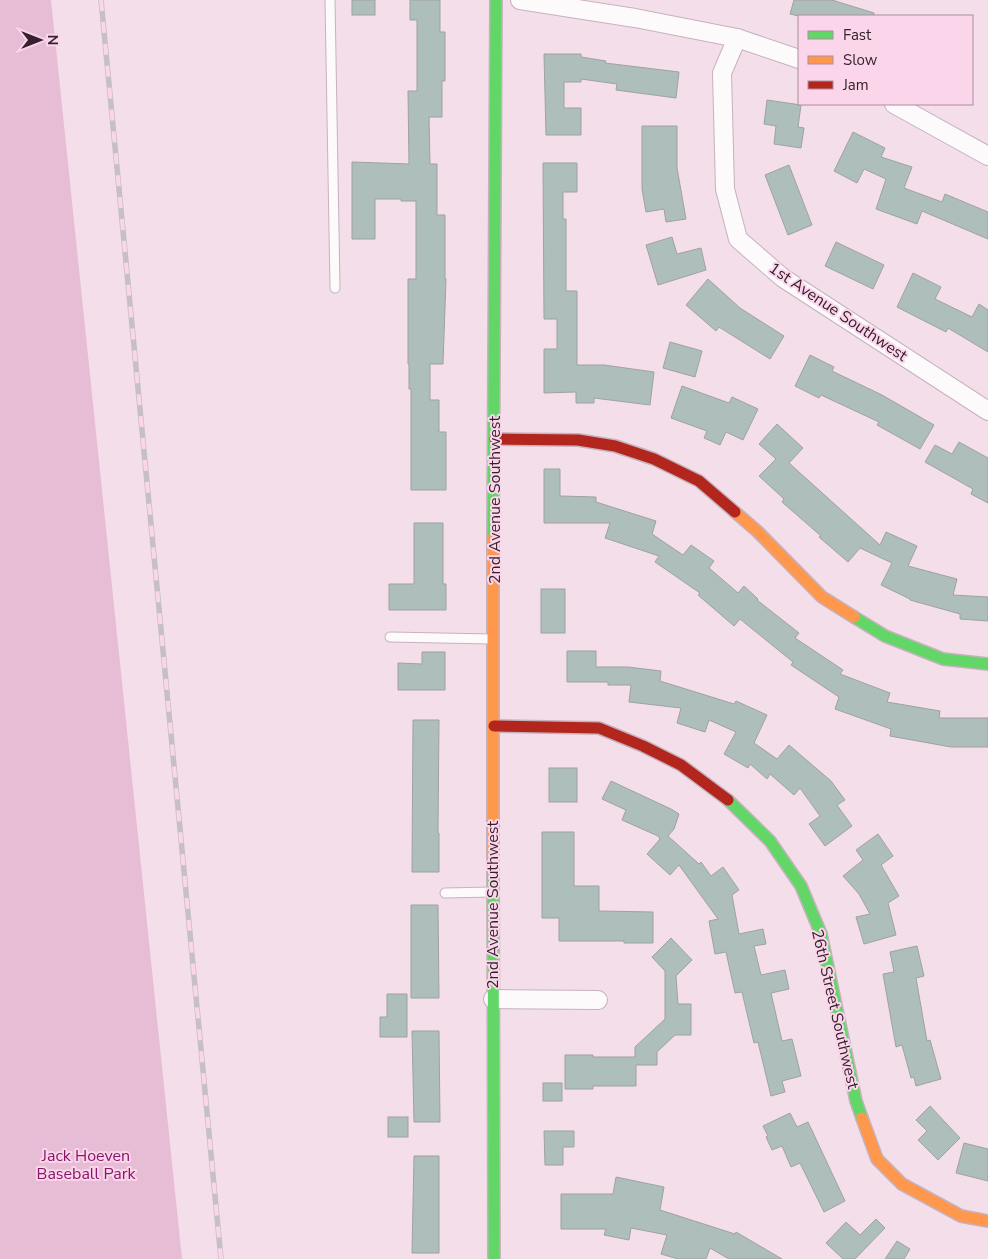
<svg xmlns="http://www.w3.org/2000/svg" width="988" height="1259" font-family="'Nunito Sans',sans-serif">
	<rect width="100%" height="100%" fill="#f3deea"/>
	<path fill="#e7bcd5" d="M0,0h51l131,1259h-182z"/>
	<g fill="#aebeba" stroke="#9fa2a2">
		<rect x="352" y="0" width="23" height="15"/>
		<path d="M410,0h30v32h5v49h-3v36h-13l1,47h7v51h8v64h1l-3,85h-13v36h9v32h7v58h-35v-101h-2v-25h-1v-85h8v-78h-15v-2h-26v40h-23v-77l57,2 -1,-73h9v-71h-7z"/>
		<path d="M794,0h38l42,13v3h-75l-9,-2z"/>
		<path d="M544,54h37v3l25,4 -1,2 74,9 -3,26 -60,-8 1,-6 -36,-5v3h-17v26h17v27h-35z"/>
		<path d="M767,100l34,5 -3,22 6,1 -3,20 -27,-4 2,-18 -12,-2z"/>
		<path d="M642,126h35v42l9,51 -20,3 -2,-13 -18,3 -4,-23z"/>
		<path d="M853,132l32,16 -4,9 31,10 -8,21 38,14 3,-8 43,18v27l-66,-28 -5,13 -41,-15 10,-30 -22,-10 -7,14 -23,-12z"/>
		<path d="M543,163h34v29h-14v27h3v72h11v74h27l50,7 -4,33 -56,-7v5h-18v-11l-32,1v-44h13v-30h-13z"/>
		<path d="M789,165l23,60 -24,10 -23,-60z"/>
		<path d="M672,237l5,17 24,-6 5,22 -48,15 -12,-40z"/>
		<path d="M836,242l48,23 -11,24 -48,-23z"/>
		<path d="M913,273l28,14 -6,12 37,18 7,-13 9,6v42l-40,-24 -2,4 -49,-25z"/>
		<path d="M708,279l32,29 44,28 -14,23 -51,-32 -3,4 -30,-26z"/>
		<path d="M670,342l32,9 -7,26 -32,-9z"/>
		<path d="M810,355l24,12 -2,4 50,24 52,30 -14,24 -43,-24 2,-3 -58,-27 -2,3 -24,-12z"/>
		<path d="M682,386l47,17 3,-6 26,12 -15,31 -17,-8 -6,13 -16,-7 3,-7 -36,-13z"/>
		<path d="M777,424l26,24 -14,15 91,82 6,-13 31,14 -9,20 49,13 -4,16 35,2v24l-28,-2v-5l-50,-14v-1l-29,-14 11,-22 -32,-15 -12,14 -29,-25 2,-1 -39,-34 2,-3 -25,-23 17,-17 -17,-15z"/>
		<path d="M959,442l29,16v45l-17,-9 2,-5 -48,-27 10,-17 17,9z"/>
		<path d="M544,469h16v27l36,1v5l60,19 -4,13 31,21 8,-10 23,16 -5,7 29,25 6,-7 14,13 -1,1 42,33 -4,5 48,32 -3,4 50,19 -3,9 53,9 -1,7h49v29h-37l-61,-11 1,-7 -56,-20 4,-12 -48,-32 2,-3 -53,-43 -6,7 -36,-31 2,-2 -45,-31 4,-6 -54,-18 5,-15h-66z"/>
		<path d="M414,523h29v61h3v26h-57v-26h25z"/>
		<rect x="541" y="589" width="24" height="44"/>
		<path d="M567,651h29v16h32l33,4 -1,10 74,23 2,-3 31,14 -13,28 23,16 12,-14 42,36 14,19 -8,5 15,21 -27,20 -16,-22 11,-8 -20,-28 -6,7 -24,-21 -3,5 -17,-15 -2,4 -24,-14 12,-22 -27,-12 -4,12 -28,-9 4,-15 -52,-6 2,-17h-23v-3h-41z"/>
		<path d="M422,652h23v38h-47v-27l24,1z"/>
		<path d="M413,720h26l-1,113h1v39h-27z"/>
		<rect x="549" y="768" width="28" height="34"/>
		<path d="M611,781l60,28 8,5 -5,15 -6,7 31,28 2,-2 10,14 12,-9 16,23 -7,5 7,39 24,-5 3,15 -12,2 7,29 24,-5 4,19 -18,4 11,48 10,-2 9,37 -19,5 3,11 -14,4 -13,-54 -4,1 -12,-51 -7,1 -9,-41 -11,2 -6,-33 9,-2 -39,-54 -9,10 -23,-21 13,-15 -2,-3 -36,-16 4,-10 -24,-11z"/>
		<path d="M542,832h32v54h25v25l54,1v31h-29v-2h-65v-23h-17z"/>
		<path d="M878,834l15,22 -12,9 18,31 -11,7 8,32 -32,9 -8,-27 14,-3 -11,-20 -16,-18 20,-16 -7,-10z"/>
		<path d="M411,905h27l1,93h-28z"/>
		<path d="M671,938l21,22 -16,16 2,28h13v31h-16l-18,17v13h-21v21h-43v3h-28v-34h28v2h42v-10l30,-28v-48l-13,-14z"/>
		<path d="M917,946l7,30 -8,2 11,63 3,-1 11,39 -25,7 -2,-9 -3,1 -9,-33 -6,2 -13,-73 11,-2 -4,-20z"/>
		<path d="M387,994h20v43h-27v-20h7z"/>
		<path d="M412,1031h27l1,91h-26z"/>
		<rect x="543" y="1083" width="19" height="18"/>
		<path d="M930,1106l30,32 -22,22 -20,-20 9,-9 -11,-11z"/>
		<path d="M790,1113l7,14 11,-5 37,79 -21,11 -24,-49 -9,4 -9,-21 -10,4 -6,-13 2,-1 -5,-10z"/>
		<rect x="388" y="1117" width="20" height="20"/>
		<path d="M544,1131h30v16h-11v18h-18z"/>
		<path d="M964,1143l24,6v32l-32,-8z"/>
		<path d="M414,1156h25v97h-27z"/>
		<path d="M616,1177l48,10 -4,23 75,24 1,-2 46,27h-53l-19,-11 -4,11h-28l-17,-5 6,-19 -36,-7 -2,12 -25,-5 2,-6h-45v-35h52z"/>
		<path d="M876,1219l9,9 -30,31h-12l-17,-16 20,-21 14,13z"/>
		<path d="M897,1241l13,8 -6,10h-19z"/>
	</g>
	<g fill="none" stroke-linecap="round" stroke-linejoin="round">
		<defs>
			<g id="lane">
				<path d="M330,0l5,288"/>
				<path d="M390,637l101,2"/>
				<path d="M445,893l48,-1"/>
			</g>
			<g id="street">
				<path d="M520,0l115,18 102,20 62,21"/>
				<path d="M737,38l-15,35 3,116 13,50 45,39 205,133"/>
				<path d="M894,104l94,52"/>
				<path d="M493,999l105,1"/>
			</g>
			<g id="fast">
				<path d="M493,539l3,-539"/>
				<path d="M854,617l31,19 58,23 45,5"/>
				<path d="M728,800l42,41 31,45 20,48 35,167 6,17"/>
				<path d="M493,861l1,398"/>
			</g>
			<g id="slow">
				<path d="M735,512l22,19 65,66 32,20"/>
				<path d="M493,861v-322"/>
				<path d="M862,1118l15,41 25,25 59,32 27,5"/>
			</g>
			<g id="jam">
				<path d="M495,439l83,1 37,6 39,13 45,22 36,31"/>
				<path d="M494,726l105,2 44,18 38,19 47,35"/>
			</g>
		</defs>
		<use href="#lane" stroke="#c6b2bd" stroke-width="11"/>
		<use href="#street" stroke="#c6b2bd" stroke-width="20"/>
		<use href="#fast" stroke="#c6b2bd" stroke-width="14"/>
		<use href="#slow" stroke="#c6b2bd" stroke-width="14"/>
		<use href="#jam" stroke="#c6b2bd" stroke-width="14"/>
		<use href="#lane" stroke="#fdfafc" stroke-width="9"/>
		<use href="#street" stroke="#fdfafc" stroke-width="18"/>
		<use href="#fast" stroke="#63d668" stroke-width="11"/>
		<use href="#slow" stroke="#ff974d" stroke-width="11"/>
		<use href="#jam" stroke="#b3261e" stroke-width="11"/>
		<defs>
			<path id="rail" d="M101,0l120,1259"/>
		</defs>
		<use href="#rail" stroke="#c6bfc3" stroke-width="5.5"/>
		<use href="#rail" stroke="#fbd6eb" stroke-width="4" stroke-dasharray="11" stroke-linecap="butt"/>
	</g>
	<g text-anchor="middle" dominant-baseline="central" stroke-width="4" stroke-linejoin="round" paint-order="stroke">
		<g font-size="16" fill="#37212e" stroke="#fbd6eb">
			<text transform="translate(838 312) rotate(34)">1st Avenue Southwest</text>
			<text transform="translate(495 500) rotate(-90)">2nd Avenue Southwest</text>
			<text transform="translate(493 905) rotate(-90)">2nd Avenue Southwest</text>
			<text transform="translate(835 1009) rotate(77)">26th Street Southwest</text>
		</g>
		<g font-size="16" fill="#891668" stroke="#fbd6eb">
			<text x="86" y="1156">Jack Hoeven<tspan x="86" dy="18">Baseball Park</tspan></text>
		</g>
	</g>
	<rect x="798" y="15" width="175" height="90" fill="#fbd6eb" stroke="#ad8e9f"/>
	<rect x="808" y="31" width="25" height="8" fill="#63d668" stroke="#ad8e9f"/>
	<text x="843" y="40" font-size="15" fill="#37212e">Fast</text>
	<rect x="808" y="56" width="25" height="8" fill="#ff974d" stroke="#ad8e9f"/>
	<text x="843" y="65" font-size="15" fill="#37212e">Slow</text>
	<rect x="808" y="81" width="25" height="8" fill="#b3261e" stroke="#ad8e9f"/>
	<text x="843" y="90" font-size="15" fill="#37212e">Jam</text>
	<g transform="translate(40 40) rotate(90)" stroke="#fbd6eb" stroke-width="4" paint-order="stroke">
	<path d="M0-4L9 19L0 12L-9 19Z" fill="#37212e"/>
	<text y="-8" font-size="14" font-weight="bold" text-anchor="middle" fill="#37212e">N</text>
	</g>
</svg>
